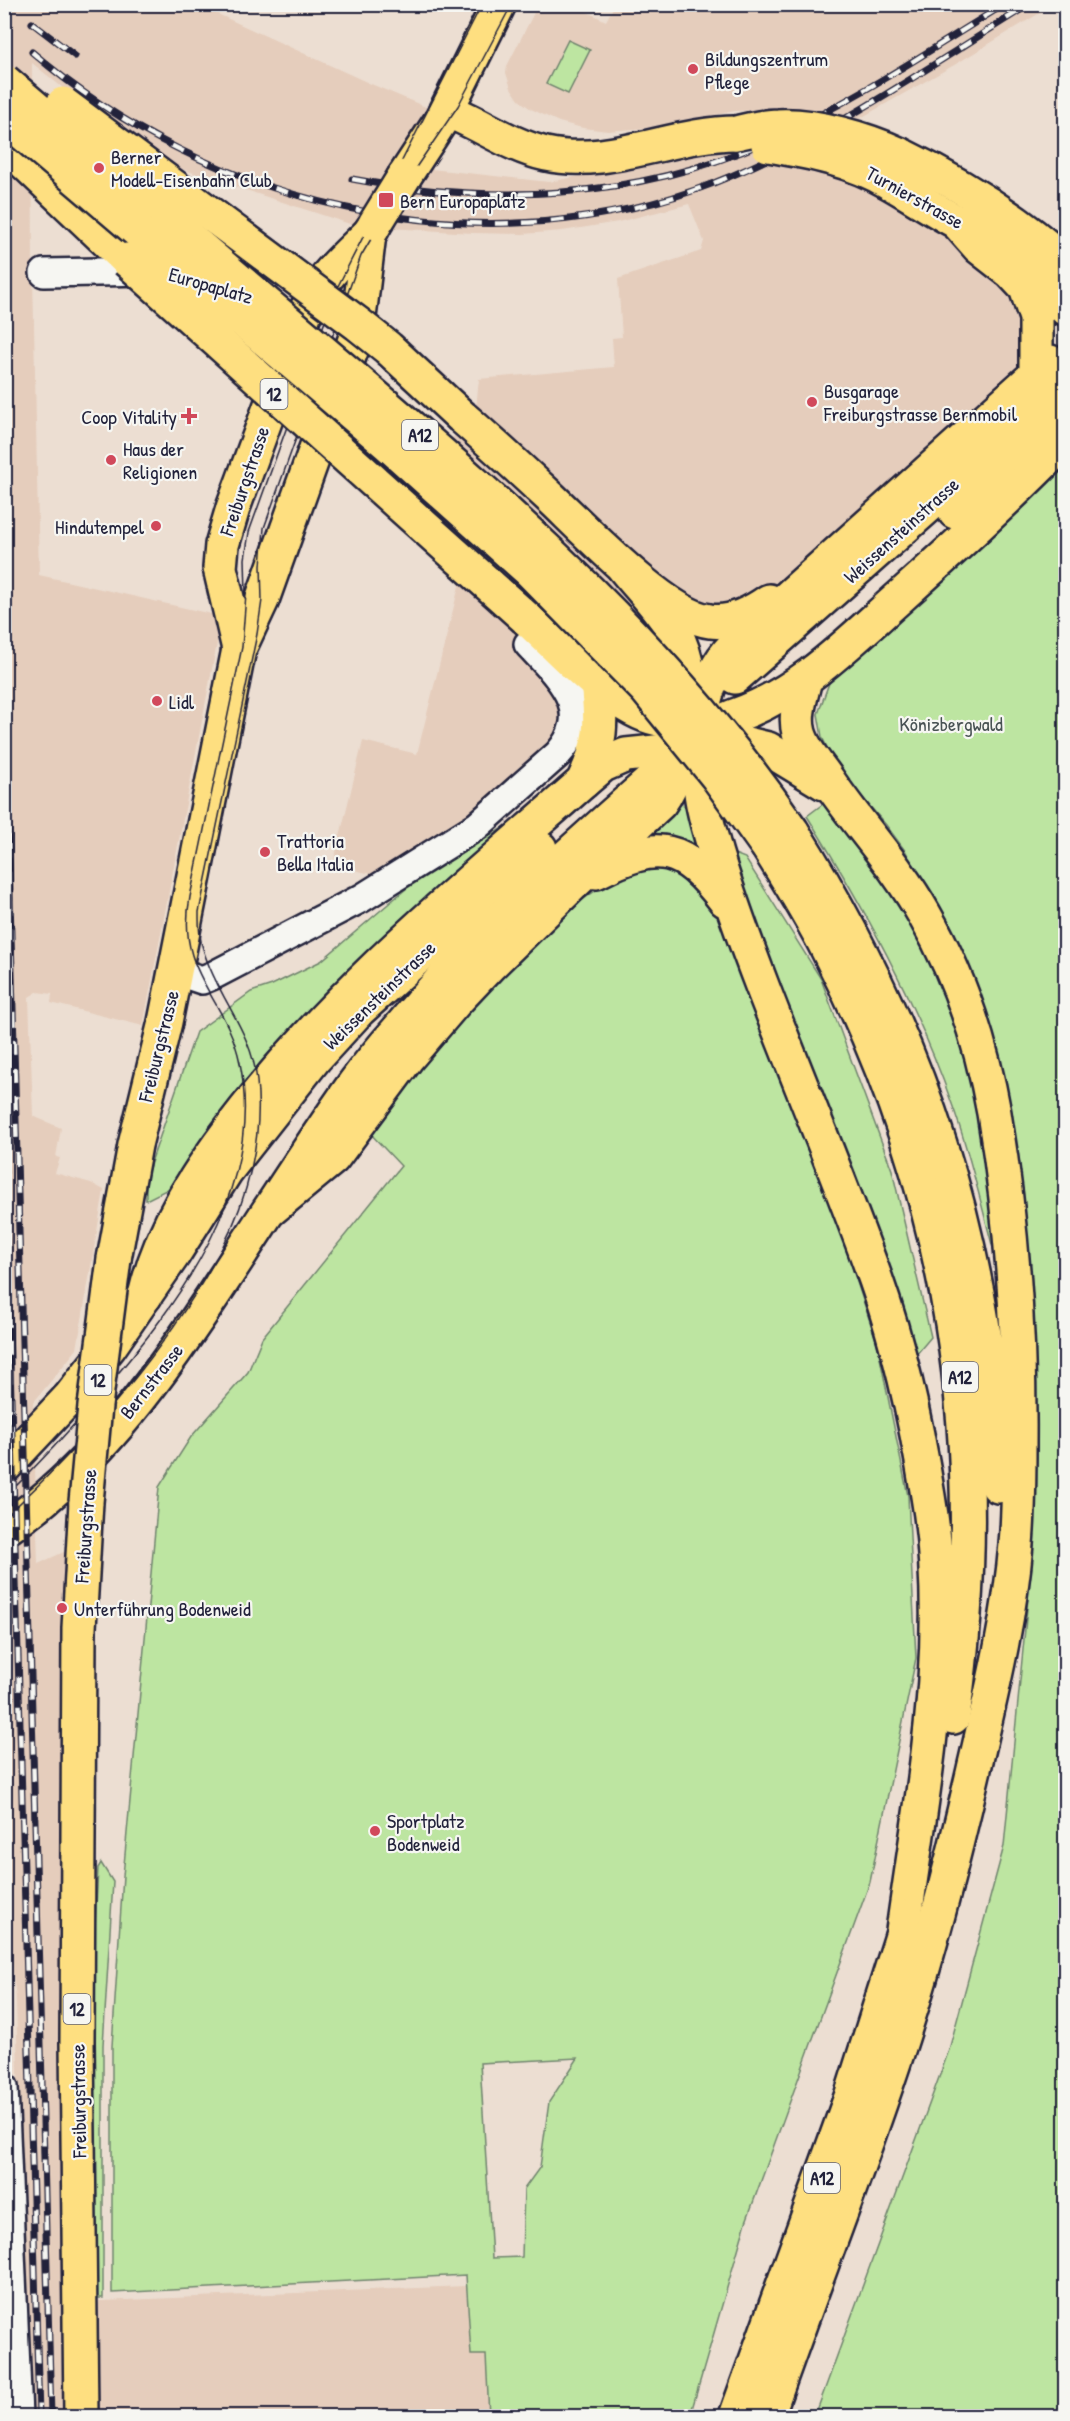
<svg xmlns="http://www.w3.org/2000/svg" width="1070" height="2421" font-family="'Patrick Hand',sans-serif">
	<rect width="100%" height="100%" fill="#ecded2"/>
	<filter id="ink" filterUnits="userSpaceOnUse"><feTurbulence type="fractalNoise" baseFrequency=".0167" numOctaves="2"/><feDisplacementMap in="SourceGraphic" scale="12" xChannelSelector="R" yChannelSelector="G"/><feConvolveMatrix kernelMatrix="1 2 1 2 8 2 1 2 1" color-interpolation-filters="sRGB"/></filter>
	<g filter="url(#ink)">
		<g fill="#e5cdbc">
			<path d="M615,4l438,1 -97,59 -120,68 102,98 58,48 13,16 13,34 1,34 -21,28 -192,178 -62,42 -93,30 -211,-191 32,-41 3,-29 135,-12 -2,-29 10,-1 -4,-58 83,-28 3,-10 -15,-37 -71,18 -56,9 -39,3 -50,-1 -117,-7 -205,-67 -119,-96 1,211 6,301 177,40 3,18 -76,393 -92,-23 1,-9 -15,-2 -8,5 4,119 28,12 -5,29 4,1 -5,15 36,10 13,7 -27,159 -44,54 5,161 32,-15 -8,183 -1,184 14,500h-48l-11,-418 -12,-97v-1896h194l173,79 69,29 -27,54 136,15 177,-35 83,-38 -74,2 -87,17 -40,3 -25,-3 -24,-6 -28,-13 -12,-9 -8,-12 -5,-15 1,-7 31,-61h35l33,16z"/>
			<path d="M460,582l51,46 51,63 2,40 -89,88 -95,57 -47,-11 30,-124 54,13z"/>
			<path d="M466,2286l5,69 15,-1 3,62h-408l-3,-114z"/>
		</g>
		<g fill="#bde5a1" stroke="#70846e" stroke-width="1.5" fill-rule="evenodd">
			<path d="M568,40l22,10 -22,44 -22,-10z"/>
			<path d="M1065,464v1952h-250l134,-366 55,-204 24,-248 4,-85 -1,-223 -112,-412 -13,-26 -20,-27 -49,-57 -15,-31 -4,-23 11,-31 33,-36 189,-167z"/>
			<path d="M674,803l17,3 18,48 -73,-19z"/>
			<path d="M823,804l50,60 53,78 45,118 28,210c-16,-55 -27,-112 -47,-166 -36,-102 -88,-197 -145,-288z"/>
			<path d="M509,824l-133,119 -81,82 -85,103 -42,61 -22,11v-23l50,-145 55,-40 21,-7 49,-24 86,-73z"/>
			<path d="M727,851l18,7 76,121 71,191 39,167 -16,19z"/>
			<path d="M640,859l51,14 40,65 90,234 56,171 31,153 8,162 -46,224 -124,340 -56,194h-201l-3,-61h-15l-5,-80 -354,18v-247l11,-170 36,-389 32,-50 57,-65 14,-34 139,-172 -33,-35 80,-101 98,-104zM578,2058l-29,44 -9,65 -16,22 -2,68 -30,1 -12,-195z"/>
			<path d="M101,1863l12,19 -10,163v253h-11l-3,-254 9,-176z"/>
		</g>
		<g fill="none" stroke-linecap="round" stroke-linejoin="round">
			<defs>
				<g id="minor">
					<path d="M44,273l107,-2"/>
					<path d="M175,971l27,9 12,-5 148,-77 115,-72 81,-72c39,-45 0,-77 -30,-110"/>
					<path d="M4,2087l14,329"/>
				</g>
				<g id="major">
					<path d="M446,110c34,13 64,36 100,44 64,14 127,-21 190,-21"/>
					<path d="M901,155c60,29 115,63 165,108"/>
					<path d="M404,177l38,-58 57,-115"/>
					<path d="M889,182c23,13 45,28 68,40 9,5 20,8 29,13 26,13 72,45 80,74"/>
					<path d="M955,512l111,-98"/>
					<path d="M239,649l-19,-81 2,-23 11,-37 71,-193c16,-37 37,-54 65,-81l4,-6"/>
					<path d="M735,677l225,-199 106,-99"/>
					<path d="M114,1259l21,-114 30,-123 74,-373 23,-49 95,-266 12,-100"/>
					<path d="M4,1467l67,-71 39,-50 63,-91 53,-84 89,-113 44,-48 181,-162"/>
					<path d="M4,1530c86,-59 149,-144 206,-230 48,-72 94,-146 144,-216 14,-19 29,-37 44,-54 77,-93 163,-170 253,-249"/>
					<path d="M81,2416l-4,-374 2,-414 7,-126"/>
				</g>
				<g id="highway">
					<path d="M4,143l123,117"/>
					<path d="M957,222l22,25 32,25 15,16 10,30v57"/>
					<path d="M462,417c30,26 59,53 88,80 33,31 117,120 160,124 21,3 42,-8 59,-20"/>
					<path d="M526,618c35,32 86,91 132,101 16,4 37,7 54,5 8,-2 17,-6 25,-9 65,-23 114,-75 164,-119 57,-51 112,-101 165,-156"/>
					<path d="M583,782l20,-17 23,-10 117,-12 25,6 56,34"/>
					<path d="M792,831c129,206 197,411 206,655"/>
					<path d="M768,847c21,34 42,67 60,103 125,245 164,495 125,767"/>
					<path d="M596,872c63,-33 87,-27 129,28"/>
					<path d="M271,1209l62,-51 75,-101 47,-55 35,-37 83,-81 87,-81c29,-41 41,-125 15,-170 -13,-23 -34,-44 -51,-65"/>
					<path d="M145,1296c16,-70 56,-130 100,-186 98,-125 219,-223 338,-328 19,-39 19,-58 14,-99"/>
					<path d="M902,1938c20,-146 51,-295 26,-442 -12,-74 -27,-146 -52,-216 -35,-98 -75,-193 -112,-289 -18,-47 -35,-93 -49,-140 -5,-20 -12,-39 -14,-59 -6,-49 -3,-110 33,-146l316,-284"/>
					<path d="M736,2416l115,-319 57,-180"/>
					<path d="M767,2416c42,-121 90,-241 130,-363 31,-94 55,-188 77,-284 17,-74 36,-150 42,-225 3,-34 3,-68 3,-101 1,-111 -7,-221 -25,-330 -12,-68 -35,-138 -70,-199 -27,-48 -65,-88 -96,-134 -10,-15 -24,-29 -29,-47 -5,-18 2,-36 6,-54"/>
				</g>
			</defs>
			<use href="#minor" stroke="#22223b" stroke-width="32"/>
			<use href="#major" stroke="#22223b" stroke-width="38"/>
			<use href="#highway" stroke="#22223b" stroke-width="38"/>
			<use href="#minor" stroke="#f6f6f2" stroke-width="27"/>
			<use href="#major" stroke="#fedf80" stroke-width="33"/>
			<use href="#highway" stroke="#fedf80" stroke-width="33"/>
			<g stroke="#22223b" stroke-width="1.5">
				<path d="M4,1498c35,-34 68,-70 99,-107 77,-89 162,-203 137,-328 -13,-66 -65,-89 -50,-166l52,-250 4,-53 -1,-35 4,-27 88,-244 145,-284"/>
				<path d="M4,1518c83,-77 164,-170 218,-270 26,-49 41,-112 35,-167 -5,-50 -39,-83 -53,-129 -5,-13 -5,-26 -5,-40l58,-278 5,-34 -1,-34 3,-38 97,-272 36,-61 61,-89 54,-102"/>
			</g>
			<defs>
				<g id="rail">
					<path d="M32,23l43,33"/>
					<path d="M32,52c177,153 439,216 663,138 116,-41 230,-121 335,-186"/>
					<path d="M352,179c139,26 283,21 413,-37 84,-38 162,-90 240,-138"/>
					<path d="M4,676l47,1740"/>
					<path d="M4,1145l35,1271"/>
				</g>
			</defs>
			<use href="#rail" stroke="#22223b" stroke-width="7"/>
			<use href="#rail" stroke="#f6f6f2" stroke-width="4.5" stroke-dasharray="14" stroke-linecap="butt"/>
			<defs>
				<g id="major-bridge">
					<path d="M736,133c13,-3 28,-7 42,-7 38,-2 88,13 123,29"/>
					<path d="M768,145c43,7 84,15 121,37"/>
					<path d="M375,224l29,-47"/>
					<path d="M86,1502l9,-96 19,-147"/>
				</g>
				<g id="highway-bridge">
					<path d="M4,81c117,100 235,199 351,298 160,137 318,277 437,452"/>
					<path d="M63,104l295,220 30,24 74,69"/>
					<path d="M4,117l384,327 142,127 117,119 70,86 51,71"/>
					<path d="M127,260l399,358"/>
				</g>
			</defs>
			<use href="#major-bridge" stroke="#22223b" stroke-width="38" stroke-linecap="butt"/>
			<use href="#highway-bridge" stroke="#22223b" stroke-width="38" stroke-linecap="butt"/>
			<use href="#major-bridge" stroke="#fedf80" stroke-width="33"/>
			<use href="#highway-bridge" stroke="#fedf80" stroke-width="33"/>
		</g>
	</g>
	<g fill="#d1495b" stroke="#f6f6f2" stroke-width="2">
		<circle cx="693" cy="69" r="6"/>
		<circle cx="99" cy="168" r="6"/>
		<rect x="378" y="192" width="16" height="16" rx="3"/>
		<circle cx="812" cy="402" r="6"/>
		<path d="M186 407h6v6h6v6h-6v6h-6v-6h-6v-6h6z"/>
		<circle cx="111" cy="460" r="6"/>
		<circle cx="156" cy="526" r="6"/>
		<circle cx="157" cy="701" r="6"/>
		<circle cx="265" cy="852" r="6"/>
		<circle cx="62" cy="1608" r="6"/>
		<circle cx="375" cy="1831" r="6"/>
	</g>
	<g text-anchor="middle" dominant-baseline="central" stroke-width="4.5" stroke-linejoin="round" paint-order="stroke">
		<g fill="#f6f6f2" stroke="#626272" stroke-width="1.5">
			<rect x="260.5" y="379" width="27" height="30" rx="4.5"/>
			<rect x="402" y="420" width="36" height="30" rx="4.5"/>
			<rect x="942" y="1362" width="36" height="30" rx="4.5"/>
			<rect x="84.5" y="1365" width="27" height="30" rx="4.5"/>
			<rect x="63.5" y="1994" width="27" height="30" rx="4.5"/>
			<rect x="804" y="2163" width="36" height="30" rx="4.5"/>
		</g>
		<g font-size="18" font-weight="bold" fill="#22223b">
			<text x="274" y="394">12</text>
			<text x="420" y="435">A12</text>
			<text x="960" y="1377">A12</text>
			<text x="98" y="1380">12</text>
			<text x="77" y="2009">12</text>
			<text x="822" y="2178">A12</text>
		</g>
		<g font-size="20" fill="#22223b" stroke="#f6f6f2" text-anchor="start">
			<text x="705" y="58">Bildungszentrum<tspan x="705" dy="23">Pflege</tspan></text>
			<text x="111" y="156">Berner<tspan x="111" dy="23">Modell-Eisenbahn Club</tspan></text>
			<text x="400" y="200">Bern Europaplatz</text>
			<text x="824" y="390">Busgarage<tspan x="824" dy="23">Freiburgstrasse Bernmobil</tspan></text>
			<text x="177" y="416" text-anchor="end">Coop Vitality</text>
			<text x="123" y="448">Haus der<tspan x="123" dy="23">Religionen</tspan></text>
			<text x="144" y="526" text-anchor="end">Hindutempel</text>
			<text x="169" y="701">Lidl</text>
			<text x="277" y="840">Trattoria<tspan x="277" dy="23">Bella Italia</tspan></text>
			<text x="74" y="1608">Unterführung Bodenweid</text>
			<text x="387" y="1820">Sportplatz<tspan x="387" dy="23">Bodenweid</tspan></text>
		</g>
		<g font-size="20" fill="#22223b" stroke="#f6f6f2">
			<text transform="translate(915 197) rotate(29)">Turnierstrasse</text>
			<text transform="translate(211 285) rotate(16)">Europaplatz</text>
			<text transform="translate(244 481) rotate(-71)">Freiburgstrasse</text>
			<text transform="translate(901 530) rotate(-42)">Weissensteinstrasse</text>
			<text transform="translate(379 995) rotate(-44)">Weissensteinstrasse</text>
			<text transform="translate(158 1046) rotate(-76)">Freiburgstrasse</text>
			<text transform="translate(151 1381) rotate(-52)">Bernstrasse</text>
			<text transform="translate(85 1526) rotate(-86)">Freiburgstrasse</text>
			<text transform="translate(78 2101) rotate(-91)">Freiburgstrasse</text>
		</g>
		<g font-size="20" fill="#495354" stroke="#f6f6f2">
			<text x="951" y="723">Könizbergwald</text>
		</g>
	</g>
	<rect width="1070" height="2421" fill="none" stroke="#f6f6f2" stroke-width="24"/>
	<rect x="12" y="12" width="1046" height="2397" fill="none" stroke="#22223b" stroke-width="2" filter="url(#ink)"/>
</svg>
